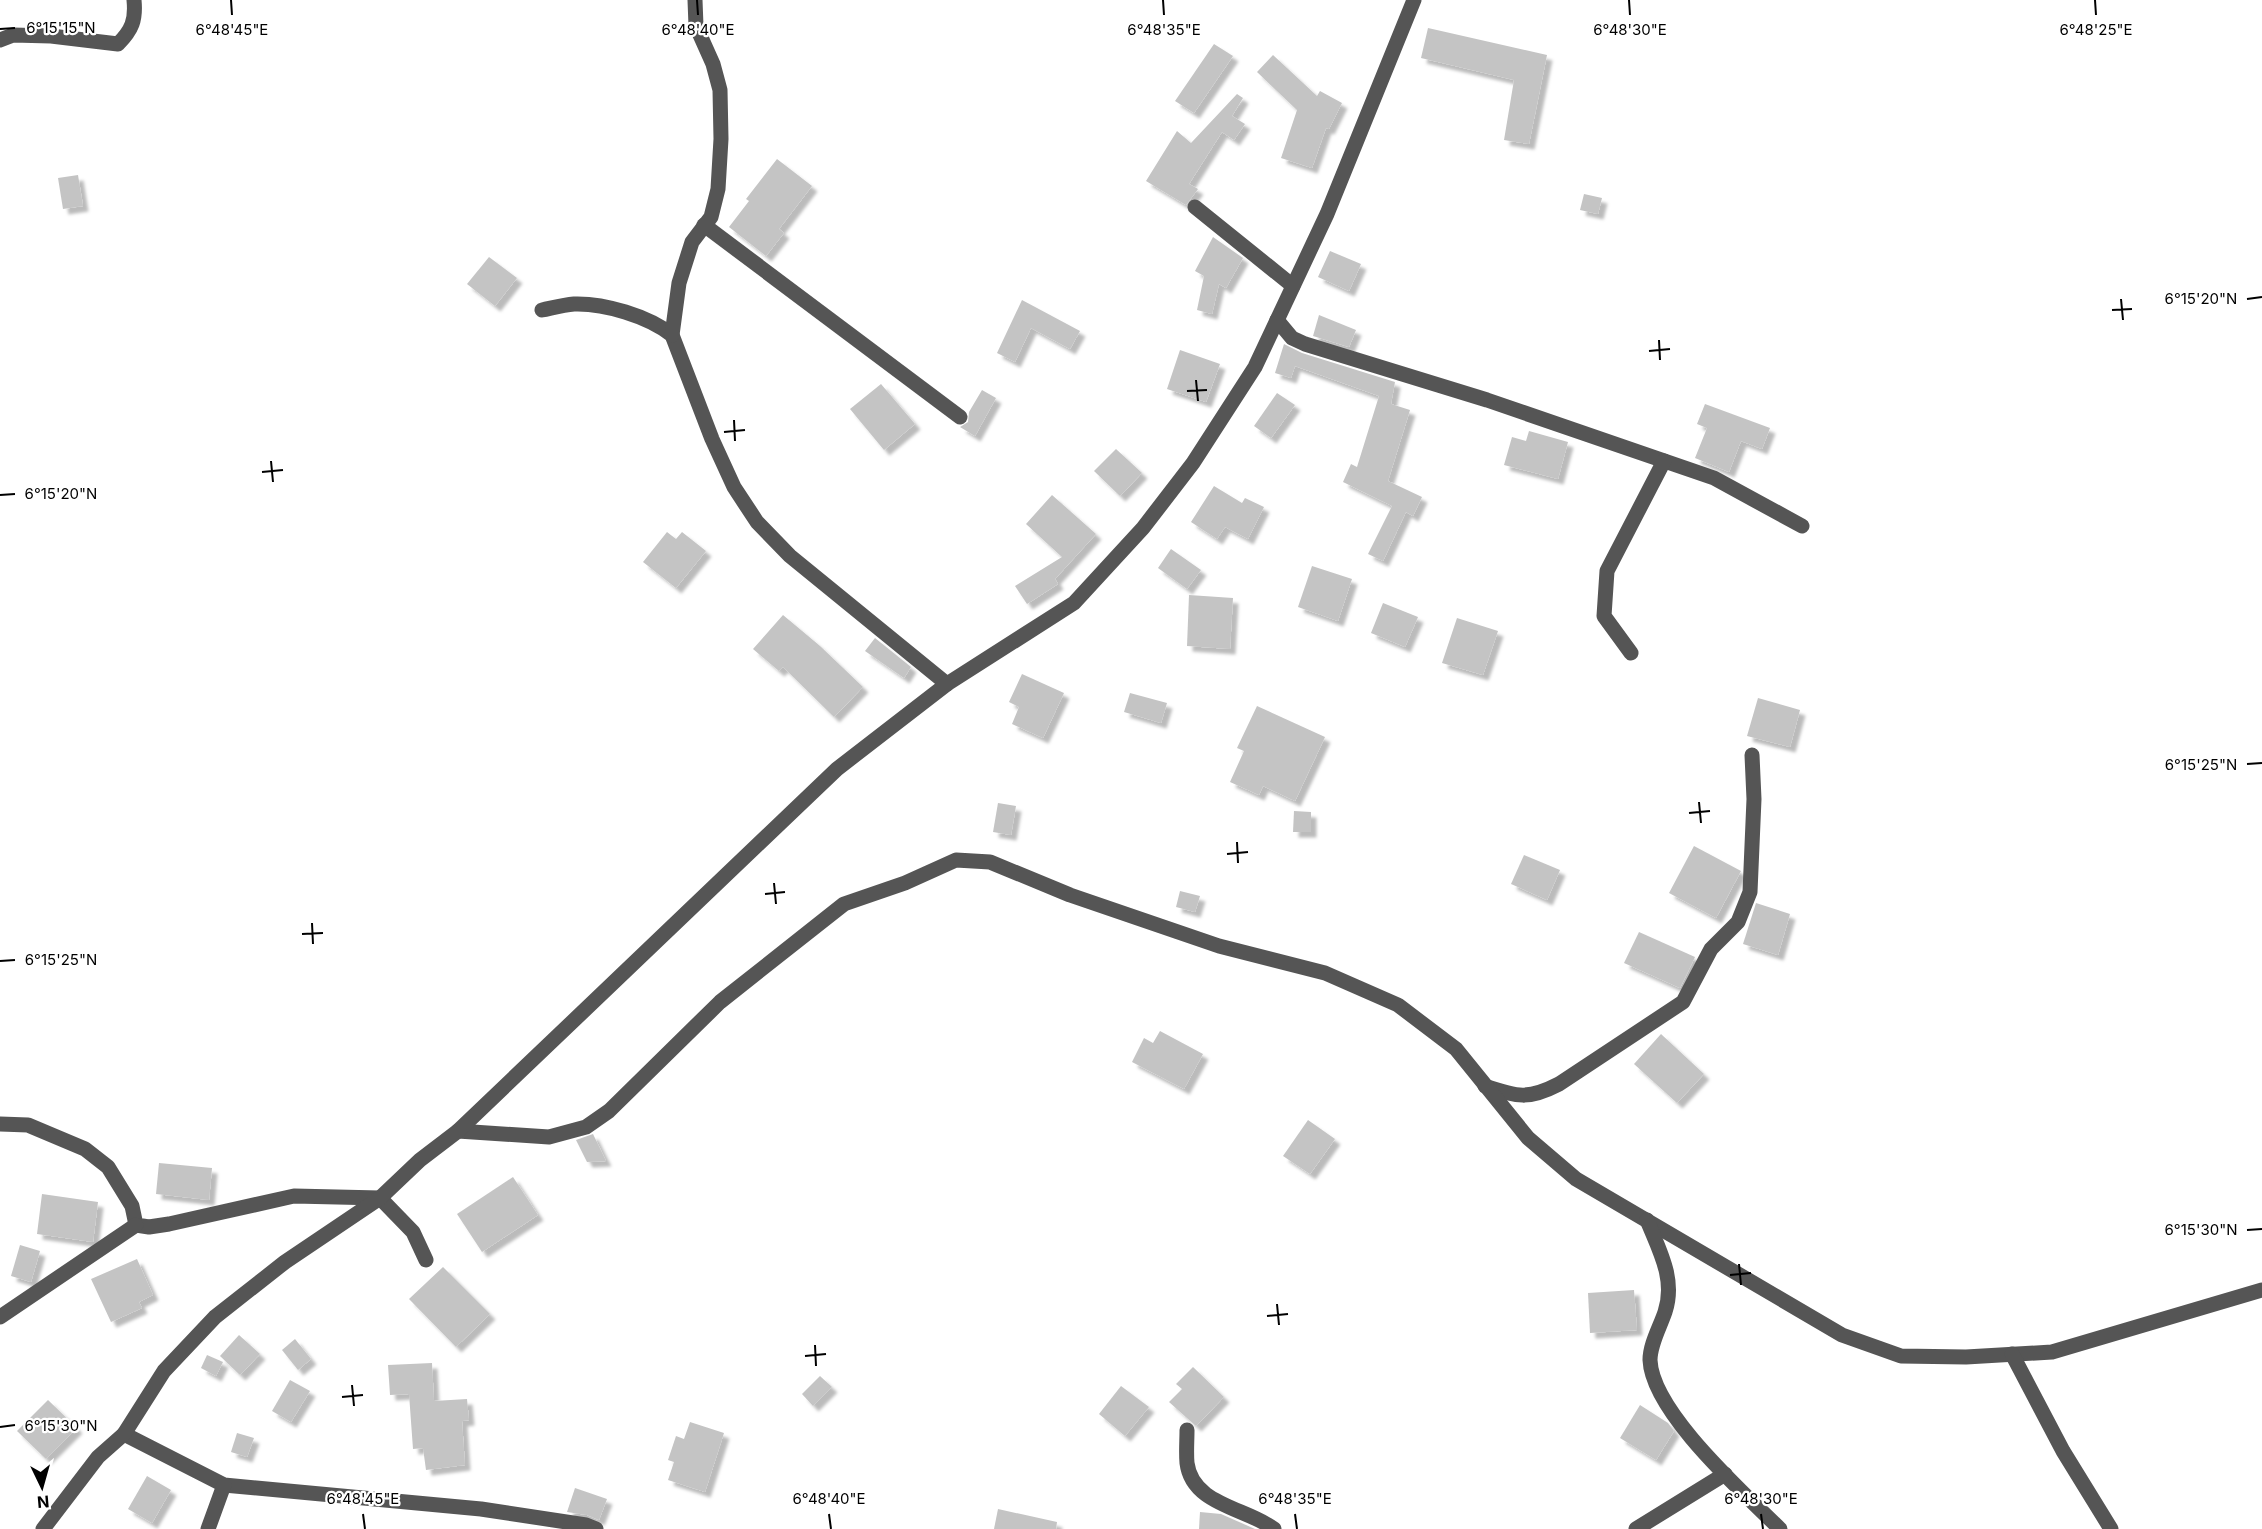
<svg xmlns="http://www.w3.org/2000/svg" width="2262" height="1529" font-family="Inter,sans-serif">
	<defs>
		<filter id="shadow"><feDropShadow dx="5.5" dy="5.5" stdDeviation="1.5" flood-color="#0004"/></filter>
	</defs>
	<rect width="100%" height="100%" fill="#fff"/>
	<g fill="#c4c4c4" filter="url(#shadow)">
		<path d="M1428,28l119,27 -18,89 -25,-4 10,-60 -93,-22z"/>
		<path d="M1214,44l19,12 -39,57 -19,-12z"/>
		<path d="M1273,55l44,41 3,-5 22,12 -13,26 -3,-1 -14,40 -31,-10 16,-48 -40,-38z"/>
		<path d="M1237,94l6,4 -11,18 13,8 -11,16 -12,-8 -33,52 9,5 -12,16 -40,-24 31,-50 14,12z"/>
		<path d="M777,159l35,27 -33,43 5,4 -18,23 -37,-29 20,-26 -3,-2z"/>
		<path d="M78,175l5,31 -20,3 -5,-31z"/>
		<path d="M1584,194l18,4 -4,16 -18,-4z"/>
		<path d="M1213,237l30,21 -17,30 -7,-4 -7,30 -15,-4 7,-34 -9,-5z"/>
		<path d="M1330,251l31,13 -12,27 -31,-14z"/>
		<path d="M489,257l28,21 -22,28 -28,-22z"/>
		<path d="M1022,300l58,31 -10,18 -39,-21 -16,34 -18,-9z"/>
		<path d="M1319,315l37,15 -7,17 -36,-11z"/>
		<path d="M1284,344l18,9 93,29 -4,22 19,6 -22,71 34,16 -9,19 -7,-4 -23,49 -15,-7 24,-48 -49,-24 8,-18 6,3 22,-71 -84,-30 -4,12 -16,-5z"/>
		<path d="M1180,350l40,14 -14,38 -39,-13z"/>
		<path d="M881,384l34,40 -31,26 -34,-41z"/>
		<path d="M982,390l14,8 -21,38 -15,-9 8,-5 1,-10z"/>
		<path d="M1277,393l18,12 -24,33 -17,-12z"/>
		<path d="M1705,404l65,24 -8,21 -21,-8 -12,31 -34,-14 12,-30 -10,-4z"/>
		<path d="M1529,431l39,11 -10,37 -54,-14 8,-28 14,4z"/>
		<path d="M1116,449l26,24 -22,23 -26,-25z"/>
		<path d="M1214,486l28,17 3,-5 19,9 -16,32 -23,-12 -8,12 -26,-17z"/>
		<path d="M1052,495l44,39 -41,45 3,5 -31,20 -12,-18 47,-29 -36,-33z"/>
		<path d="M667,532l9,7 6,-7 24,19 -30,37 -33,-26z"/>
		<path d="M1171,549l30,21 -14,19 -29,-21z"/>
		<path d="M1312,566l40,13 -14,42 -40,-14z"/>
		<path d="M1189,595l44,3 -3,51 -43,-3z"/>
		<path d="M1383,603l35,14 -13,30 -34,-14z"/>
		<path d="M783,615l37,31 43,41 -29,30 -51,-50 -4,4 -26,-22z"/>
		<path d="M1457,618l41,13 -15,44 -41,-12z"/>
		<path d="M875,638l36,29 -7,11 -39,-27z"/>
		<path d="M1022,674l42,19 -21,45 -31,-14 7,-17 -10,-5z"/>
		<path d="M1130,693l37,10 -6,20 -37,-11z"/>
		<path d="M1758,698l42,12 -10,37 -43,-11z"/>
		<path d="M1257,706l68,31 -30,64 -32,-15 -4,9 -29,-13 14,-31 -7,-3z"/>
		<path d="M998,803l18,3 -5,29 -18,-3z"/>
		<path d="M1294,811l17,1v20h-18z"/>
		<path d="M1694,846l47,25 -25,47 -47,-25z"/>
		<path d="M1524,855l36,15 -13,30 -36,-16z"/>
		<path d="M1180,891l20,5 -5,16 -19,-5z"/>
		<path d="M1756,903l34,11 -12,41 -35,-11z"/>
		<path d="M1639,932l56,25 -15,31 -56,-25z"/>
		<path d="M1160,1031l43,23 -19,35 -52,-27 12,-24 9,5z"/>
		<path d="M1661,1034l43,40 -27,29 -43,-39z"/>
		<path d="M1308,1120l27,19 -25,35 -27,-18z"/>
		<path d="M593,1134l13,27 -19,1 -11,-22z"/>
		<path d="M159,1163l53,5 -3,32 -53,-6z"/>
		<path d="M513,1177l25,38 -56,37 -25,-38z"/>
		<path d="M42,1194l56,8 -5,40 -56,-8z"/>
		<path d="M20,1245l20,6 -9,31 -20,-6z"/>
		<path d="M137,1259l16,36 -14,7 3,6 -31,14 -20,-43z"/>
		<path d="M443,1267l47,47 -34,33 -47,-48z"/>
		<path d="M1634,1290l3,40 -47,3 -2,-40z"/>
		<path d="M239,1335l21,19 -20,21 -20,-19z"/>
		<path d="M295,1339l16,20 -13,11 -16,-20z"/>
		<path d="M207,1355l16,7 -7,14 -15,-8z"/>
		<path d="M432,1363l2,38 33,-2 2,21 -7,1 3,44 -39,5 -3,-22 -10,1 -4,-55 -19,1 -2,-30z"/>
		<path d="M1193,1367l31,30 -28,29 -27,-24 13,-13 -6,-5z"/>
		<path d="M820,1376l12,11 -19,19 -11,-12z"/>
		<path d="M290,1380l20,11 -19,31 -19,-11z"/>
		<path d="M1121,1386l28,21 -24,29 -26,-22z"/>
		<path d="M48,1400l29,28 -31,31 -29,-28z"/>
		<path d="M1640,1405l28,18 6,8 -18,29 -36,-22z"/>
		<path d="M690,1422l34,11 -19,59 -37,-12 6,-18 -6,-2 8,-24 8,3z"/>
		<path d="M237,1433l17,5 -7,19 -16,-5z"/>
		<path d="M147,1476l24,14 -19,33 -24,-14z"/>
		<path d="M575,1488l32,11 -8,21 -12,-5 -20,-3z"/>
		<path d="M998,1509l59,13 -1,7h-62z"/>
		<path d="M1200,1512l21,2 34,15h-56z"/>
	</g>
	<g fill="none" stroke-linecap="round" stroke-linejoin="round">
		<g stroke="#555" stroke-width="15">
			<path d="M0,40l13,-5 38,1 67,8c14,-14 18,-24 16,-44"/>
			<path d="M1195,207l98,79"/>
			<path d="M704,225l256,192"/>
			<path d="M542,310c10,-2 21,-5 32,-6 30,-1 74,12 98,31l40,104 22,48 23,35 33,34 157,128"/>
			<path d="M1277,320l15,18 13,6 182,56 227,78 88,48"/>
			<path d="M672,335l7,-52 13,-41 19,-25 7,-28 3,-50 -1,-49 -7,-26 -17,-38 -1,-26"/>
			<path d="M1631,653l-27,-37 3,-45 57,-110"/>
			<path d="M1485,1086c33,11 43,14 74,-2l124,-82 28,-53 27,-27 12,-30 4,-93 -2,-44"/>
			<path d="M0,1124l28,1 57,24 23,18 24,39 4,19 13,2 20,-3 125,-28 86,2 33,34 13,28"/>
			<path d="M458,1131l91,6 37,-10 23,-16 111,-109 124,-98 61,-21 51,-23 34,2 80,33 149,51 106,27 73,32 58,44 72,89 48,41 266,156 59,21 65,1 86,-5 210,-62"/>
			<path d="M1647,1220c12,30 29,59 18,92 -5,15 -15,32 -15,48 2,52 94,133 130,169"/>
			<path d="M0,1317l136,-92"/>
			<path d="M2012,1354l51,97 48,78"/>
			<path d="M1187,1430c0,11 -1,22 0,33 5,42 60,45 87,66"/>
			<path d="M124,1434l100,51 257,24 105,16 10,4"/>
			<path d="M43,1529l55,-72 26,-23 40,-63 51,-54 70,-55 95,-64 40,-38 38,-29 379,-362 110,-85 127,-81 69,-75 50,-65 62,-96 72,-153 87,-214"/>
			<path d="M208,1529l16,-44"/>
			<path d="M1636,1529l89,-55"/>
		</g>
	</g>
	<path fill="none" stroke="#000" stroke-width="2" d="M231,0l1,15M697,0l1,15M1163,0l1,15M1629,0l1,15M2095,0l1,15M0,29l15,-1M2121,299l2,21M2247,299l15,-2M2112,310l20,-1M1659,340l1,20M1649,351l21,-2M1196,380l2,21M1187,391l20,-1M734,420l1,21M724,432l21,-2M271,461l2,21M262,472l21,-2M0,495l15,-1M2247,764l15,-1M1699,802l2,21M1689,813l21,-2M1237,842l1,21M1227,854l21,-2M774,883l2,21M765,894l20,-2M312,923l1,21M302,934l21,-1M0,961l15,-1M2247,1230l15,-1M1739,1264l2,21M1730,1275l21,-2M1277,1304l2,21M1267,1316l21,-2M815,1345l1,21M805,1356l21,-2M352,1385l2,21M342,1397l21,-2M0,1427l15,-2M363,1514l2,15M829,1514l2,15M1295,1514l2,15M1761,1514l2,15"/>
	<g font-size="15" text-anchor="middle" fill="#000" stroke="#fff" stroke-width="4.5" stroke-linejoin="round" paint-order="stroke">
		<text x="61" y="33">6°15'15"N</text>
		<text x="232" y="35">6°48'45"E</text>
		<text x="698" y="35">6°48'40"E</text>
		<text x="1164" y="35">6°48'35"E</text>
		<text x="1630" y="35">6°48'30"E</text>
		<text x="2096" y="35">6°48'25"E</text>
		<text x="2201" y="304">6°15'20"N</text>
		<text x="61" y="499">6°15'20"N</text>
		<text x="2201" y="770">6°15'25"N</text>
		<text x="61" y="965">6°15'25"N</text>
		<text x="2201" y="1235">6°15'30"N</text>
		<text x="61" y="1431">6°15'30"N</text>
		<text x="363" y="1504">6°48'45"E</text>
		<text x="829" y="1504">6°48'40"E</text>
		<text x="1295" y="1504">6°48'35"E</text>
		<text x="1761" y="1504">6°48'30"E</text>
	</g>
	<g transform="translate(42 1487) rotate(175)" stroke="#ffffff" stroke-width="4.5" paint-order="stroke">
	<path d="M0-4.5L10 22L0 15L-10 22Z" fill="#000000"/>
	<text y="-9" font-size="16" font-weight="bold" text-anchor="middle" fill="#000000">N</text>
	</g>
</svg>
